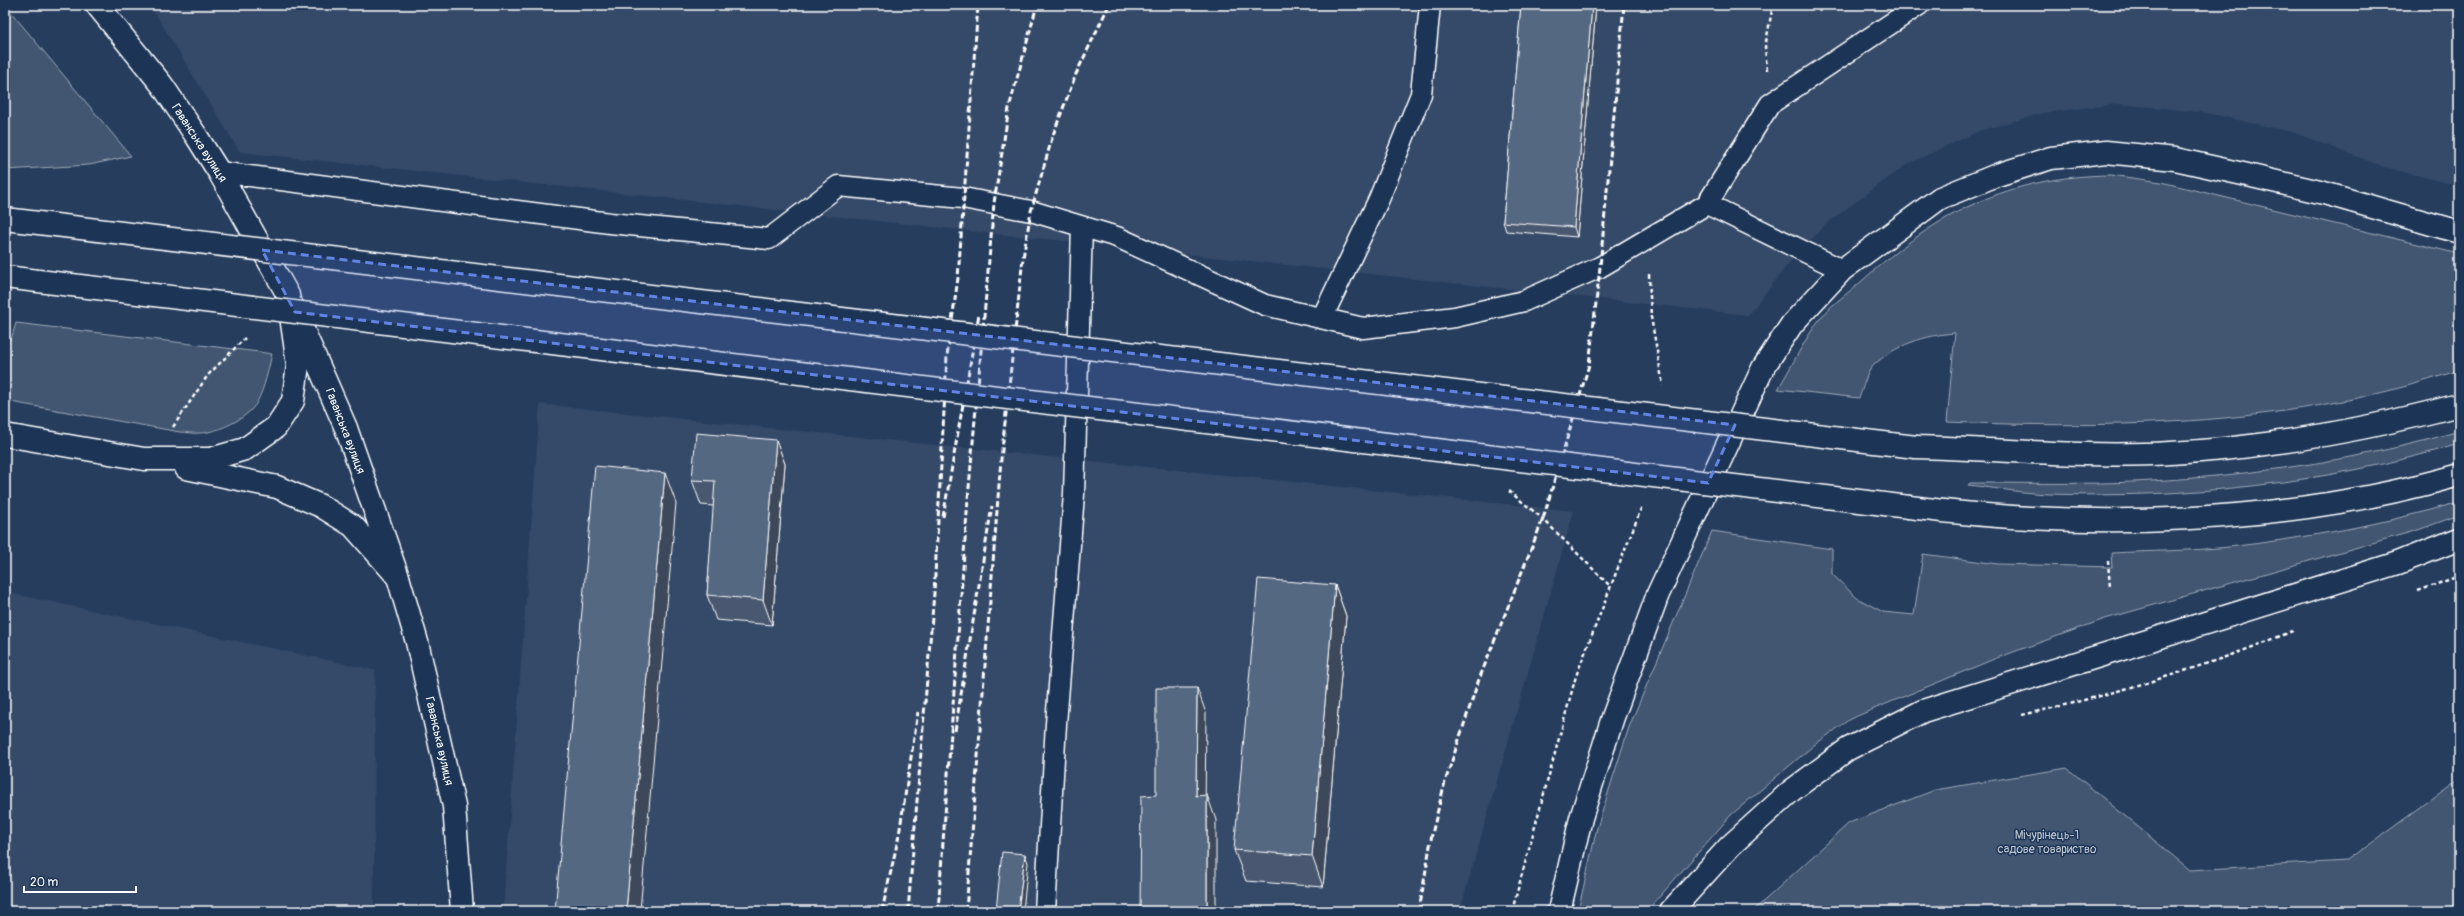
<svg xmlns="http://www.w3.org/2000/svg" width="2464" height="916" font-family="Pangolin,sans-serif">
	<rect width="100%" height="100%" fill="#263d5e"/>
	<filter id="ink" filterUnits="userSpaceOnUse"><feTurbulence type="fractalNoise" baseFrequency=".025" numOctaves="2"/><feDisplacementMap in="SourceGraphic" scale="8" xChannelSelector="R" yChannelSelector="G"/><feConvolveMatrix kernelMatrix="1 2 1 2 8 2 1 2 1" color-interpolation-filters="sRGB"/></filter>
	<g filter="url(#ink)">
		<g fill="#344a68">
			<path d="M150,5h2309v181l-75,-19 -89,-34 -93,-21 -84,-8 -75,9 -64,18 -73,34 -80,59 -37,39 -41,52 -1508,-163z"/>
			<path d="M540,404l1034,107 -114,400h-957z"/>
			<path d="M5,592l370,78 -1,241h-369z"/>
		</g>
		<g fill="#425672" stroke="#a0aab8">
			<path d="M5,5l126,151 -42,9 -84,5z"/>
			<path d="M2111,175l50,7 298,72v116c-163,56 -342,59 -512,52l8,-89c-29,2 -61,12 -82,33 -7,7 -10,23 -14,32l-81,-9c14,-23 27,-51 44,-73 11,-13 28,-24 41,-36 74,-67 146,-104 248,-105z"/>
			<path d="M16,323l243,29 13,2c-4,16 -7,33 -15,48 -8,16 -40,31 -58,31 -6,1 -13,-1 -19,-1l-175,-31v-55l7,-10z"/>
			<path d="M2459,431v13c-129,39 -275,55 -410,50 -27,-1 -54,-6 -81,-9l2,-2c65,0 132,2 197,-3 99,-7 197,-21 292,-49z"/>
			<path d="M2459,502v13l-41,15 -313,89 -111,40 -144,60 -37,27 -82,69 -84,96h-69l19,-83 32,-101 83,-196 120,18v25l25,24 26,14 31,3 9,-61 75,10 114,3 -1,-14c39,-2 79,-2 118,-6 77,-9 156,-23 230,-45z"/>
			<path d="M2067,768l123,102 157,-9 112,-82v132h-706l96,-88 86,-33z"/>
		</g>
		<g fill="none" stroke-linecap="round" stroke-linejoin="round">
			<defs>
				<g id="lane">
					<path d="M219,172l391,51 159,16 69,-53 125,12 68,13 86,26 148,68 98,23 92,-11 69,-16 76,-34 107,-63 135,66"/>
					<path d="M1707,204l63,-100 149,-99"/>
					<path d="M1322,318l57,-119 42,-105 9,-89"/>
					<path d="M1045,911l11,-187 18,-230 8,-267"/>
				</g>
				<path id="street" d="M293,307l53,121 52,149 19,65 37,164 8,105"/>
				<g id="secondary">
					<path d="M1559,911l22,-93 32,-101 45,-123 105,-226 29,-44 50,-54 98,-72 57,-23 54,-17 55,-6 69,7 68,15 81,19 135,39"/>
					<path d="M1671,911l59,-65 61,-55 57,-42 75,-38 475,-148 61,-24"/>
				</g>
				<g id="primary">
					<path d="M5,435l139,24h67l34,-10 31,-22 17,-26 5,-36 -10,-70 -69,-123 -22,-35 -35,-52 -65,-80"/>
					<path d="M1916,447c85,2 169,11 254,6 98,-5 194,-23 289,-48"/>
					<path d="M186,468l91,19 44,19 32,20 45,51"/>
					<path d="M1909,507c178,23 377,18 550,-32"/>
				</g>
			</defs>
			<use href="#lane" stroke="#fff" stroke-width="23"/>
			<use href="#street" stroke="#fff" stroke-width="25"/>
			<use href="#secondary" stroke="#fff" stroke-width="25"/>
			<use href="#primary" stroke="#fff" stroke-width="25"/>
			<g stroke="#fff" stroke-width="2.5" stroke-dasharray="4 3" stroke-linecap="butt">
				<path d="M1767,70l-2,-23 8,-42"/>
				<path d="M1649,274l2,43 12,68"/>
				<path d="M173,427l35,-52 37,-37"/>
				<path d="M1509,491l34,28 68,68"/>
				<path d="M2108,561l2,27"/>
				<path d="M2418,591l41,-15"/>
				<path d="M2022,715c93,-21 185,-48 273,-85"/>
				<path d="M1512,911l64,-235 66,-170"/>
			</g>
			<use href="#lane" stroke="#1d3557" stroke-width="20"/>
			<use href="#street" stroke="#1d3557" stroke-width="22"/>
			<use href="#secondary" stroke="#1d3557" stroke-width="22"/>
			<use href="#primary" stroke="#1d3557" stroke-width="22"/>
			<g stroke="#fff" stroke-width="3" stroke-dasharray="6 3" stroke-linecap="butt">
				<path d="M943,517l36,-203"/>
				<path d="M955,731l37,-225"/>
				<path d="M882,911l17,-76 19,-123"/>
				<path d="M908,911l26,-318 13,-237 11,-78 20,-273"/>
				<path d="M938,911l30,-412 26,-296 15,-95 28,-103"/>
				<path d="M966,911l35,-452 22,-201 8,-47 22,-76 23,-61 33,-69"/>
				<path d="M1106,911v-2"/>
				<path d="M1419,911l13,-77 13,-52 33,-100 65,-163 46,-154 11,-98 24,-262"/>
			</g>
			<defs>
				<g id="primary-bridge">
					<path d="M5,219l1911,228"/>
					<path d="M5,277l1904,230"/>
				</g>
			</defs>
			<use href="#primary-bridge" stroke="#fff" stroke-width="25" stroke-linecap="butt"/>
			<use href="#primary-bridge" stroke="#1d3557" stroke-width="22"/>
		</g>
		<g fill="#49596f" stroke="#fff">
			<path d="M1521,5h75l-19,232 -71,-6 -3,-9z"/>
			<path d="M776,440l9,24 -13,161 -56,-5 -9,-25 7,-89 -13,-1 -9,-25z"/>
			<path d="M1335,585l11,31 -23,271 -77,-6 -12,-31z"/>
		</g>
		<g fill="#3c485a" stroke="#fff">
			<path d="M1592,5h4l-19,232 -3,-10z"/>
			<path d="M776,440l9,24 -13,161 -9,-25z"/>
			<path d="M665,473l11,30 -36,408h-14z"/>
			<path d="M1335,585l11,31 -23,271 -11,-31z"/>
			<path d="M1197,688l9,25 -1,107 -9,-24z"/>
			<path d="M1207,795l9,25v91h-9z"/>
			<path d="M1025,854l3,9 -5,48h-5z"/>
		</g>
		<g fill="#556781" stroke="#fff">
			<path d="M1521,5h71l-18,222 -71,-5z"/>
			<path d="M696,433l80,7 -13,160 -56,-5 8,-114 -23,-1z"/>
			<path d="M595,466l70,7 -39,438h-71z"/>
			<path d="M1258,579l77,6 -23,271 -78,-6z"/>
			<path d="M1156,688h41l-1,108 11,-1v116h-67l1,-115 15,-1z"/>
			<path d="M1002,852l23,2 -7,57h-22z"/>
		</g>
	</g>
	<path fill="#6183e4" fill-opacity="0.2" stroke="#6183e4" stroke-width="3" stroke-dasharray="8 5" stroke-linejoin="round" d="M262,250l1473,175 -27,58 -1413,-171z"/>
	<g text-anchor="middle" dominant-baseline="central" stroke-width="3" stroke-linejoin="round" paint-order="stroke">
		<g font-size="12" fill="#fff" stroke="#1d3557">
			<text transform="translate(199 143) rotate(57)">Гаванська вулиця</text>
			<text transform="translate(345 431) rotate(69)">Гаванська вулиця</text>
			<text transform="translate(439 741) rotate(77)">Гаванська вулиця</text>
		</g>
		<g font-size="12" fill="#bdc4ce" stroke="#1d3557">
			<text x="2047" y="835">Мічурінець-1<tspan x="2047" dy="14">садове товариство</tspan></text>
		</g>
	</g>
	<rect width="2464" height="916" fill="none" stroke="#1d3557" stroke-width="20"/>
	<rect x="10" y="10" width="2444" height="896" fill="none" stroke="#fff" stroke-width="1.5" filter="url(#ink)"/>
	<path d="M24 886v6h112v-6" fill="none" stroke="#ffffff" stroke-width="2"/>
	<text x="30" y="886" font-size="12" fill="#ffffff" stroke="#1d3557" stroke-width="3" paint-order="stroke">20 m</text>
</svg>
